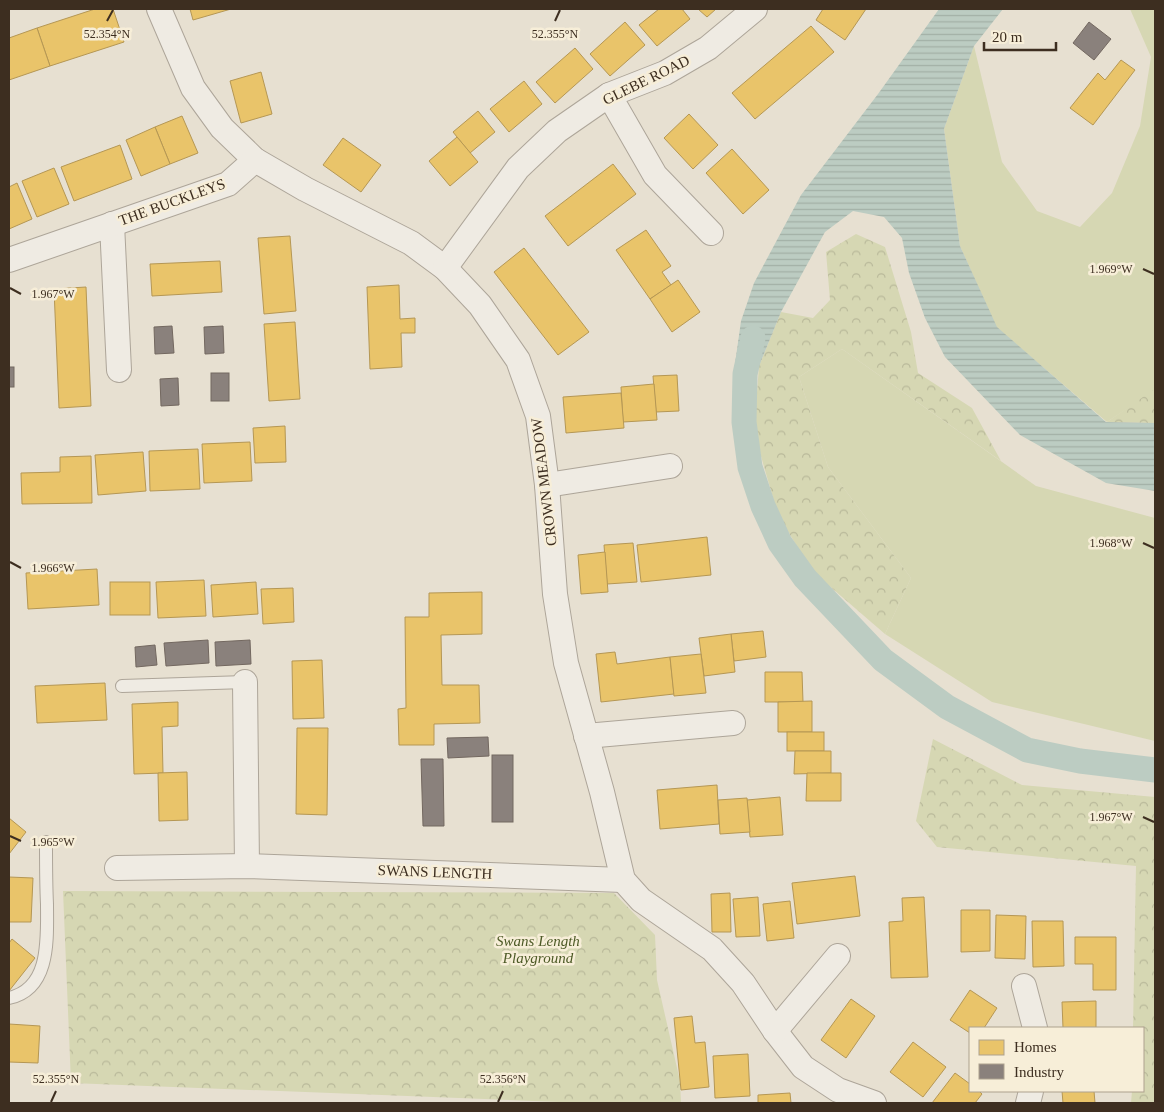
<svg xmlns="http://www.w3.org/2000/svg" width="1164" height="1112" font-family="Georgia,serif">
	<defs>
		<pattern id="forest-crowns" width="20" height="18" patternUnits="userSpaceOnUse" patternTransform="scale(1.25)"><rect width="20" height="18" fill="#d6d7b3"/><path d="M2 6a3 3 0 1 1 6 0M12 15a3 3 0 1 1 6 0" fill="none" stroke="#b9b99a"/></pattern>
		<pattern id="water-rules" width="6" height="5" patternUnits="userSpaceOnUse" patternTransform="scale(1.25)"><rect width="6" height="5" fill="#bcccc2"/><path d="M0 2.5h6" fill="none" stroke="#a2b0a6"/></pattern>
	</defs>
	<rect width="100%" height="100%" fill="#e7e0d1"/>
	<g fill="#d6d7b3">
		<path d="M1130,9h25v381l-48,32 -111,-95 -36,-81 -16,-117 30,-83 28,116 35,49 43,16 32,-34 28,-67 11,-69z"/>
		<path d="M842,349l194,137 119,32v223l-163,-39 -107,-68 26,-56 -83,-111 -29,-90z"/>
	</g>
	<g fill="url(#forest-crowns)">
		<path d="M856,234l29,13 26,85 7,41 54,35 29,53 -159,-112 -43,28 29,90 83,111 -26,56 -73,-63 -34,-56 -24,-83 5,-66 22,-54 32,6 17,-18 -4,-48z"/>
		<path d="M1153,390h2v33l-48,-1z"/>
		<path d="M933,739l89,46 133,12v306h-24l1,-12h11v-63h-10l3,-162 -199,-19 -21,-26z"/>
		<path d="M63,891l551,2 41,42 2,45 23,101 1,22h-96l-514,-20z"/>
	</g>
	<path fill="url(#water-rules)" d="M939,9h64l-29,37 -30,83 16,117 37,81 109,95 49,1v68l-49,-8 -86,-48 -75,-78 -20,-39 -16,-45 -7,-35 -18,-21 -31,-6 -28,21 -44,80 -22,54 -26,12 8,-57 13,-38 47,-88 77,-101z"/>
	<g fill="#e9c46a" stroke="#b59754">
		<path d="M95,9h18l11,33 -74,24 -13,-38z"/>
		<path d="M190,9h41l-38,11z"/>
		<path d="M659,9h23l8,10 -33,27 -18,-21z"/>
		<path d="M698,9h18l-9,8z"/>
		<path d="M823,9h43l-21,31 -29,-20z"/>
		<path d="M625,22l20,23 -35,31 -20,-22z"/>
		<path d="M811,26l23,26 -79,67 -23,-26z"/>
		<path d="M37,28l13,38 -41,14v-42z"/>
		<path d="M575,48l18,21 -38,34 -19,-21z"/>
		<path d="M1121,60l14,10 -42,55 -23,-17 28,-35 7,7z"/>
		<path d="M261,72l11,42 -31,9 -11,-42z"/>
		<path d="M524,81l18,23 -33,28 -19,-23z"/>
		<path d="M478,111l17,21 -25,21 -17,-21z"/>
		<path d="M689,114l29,31 -25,24 -29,-31z"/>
		<path d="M182,116l16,37 -28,11 -15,-37z"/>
		<path d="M155,127l15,37 -29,12 -15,-36z"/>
		<path d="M457,137l21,25 -28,24 -21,-25z"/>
		<path d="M343,138l38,27 -20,27 -38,-27z"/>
		<path d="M120,145l12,34 -58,22 -13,-34z"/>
		<path d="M732,149l37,41 -26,24 -37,-41z"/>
		<path d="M613,164l23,30 -68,52 -23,-30z"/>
		<path d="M54,168l15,36 -32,13 -15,-36z"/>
		<path d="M17,183l15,36 -23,10v-42z"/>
		<path d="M646,230l25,36 -9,6 9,13 -21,14 -34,-49z"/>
		<path d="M290,236l6,75 -32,3 -6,-76z"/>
		<path d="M524,248l65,84 -31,23 -64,-83z"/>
		<path d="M220,261l2,31 -70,4 -2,-32z"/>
		<path d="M678,280l22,32 -28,20 -22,-33z"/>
		<path d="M399,285l1,34 15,-1v15h-14l1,34 -32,2 -3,-82z"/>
		<path d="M86,287l5,119 -32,2 -5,-119z"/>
		<path d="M295,322l5,77 -31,2 -5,-77z"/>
		<path d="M677,375l2,36 -23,1 -3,-36z"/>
		<path d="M654,384l3,36 -34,2 -2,-35z"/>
		<path d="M621,393l3,35 -58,5 -3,-36z"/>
		<path d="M285,426l1,36 -31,1 -2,-35z"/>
		<path d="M250,442l2,39 -48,2 -2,-39z"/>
		<path d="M198,449l2,40 -50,2 -1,-40z"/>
		<path d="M143,452l3,39 -48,4 -3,-40z"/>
		<path d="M91,456l1,47 -70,1 -1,-31 39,-1v-15z"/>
		<path d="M707,537l4,38 -70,7 -4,-37z"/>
		<path d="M633,543l4,39 -30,2 -3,-39z"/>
		<path d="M605,552l3,40 -27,2 -3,-39z"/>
		<path d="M97,569l2,36 -71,4 -2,-36z"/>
		<path d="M204,580l2,36 -48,2 -2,-36z"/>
		<rect x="110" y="582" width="40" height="33"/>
		<path d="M256,582l2,32 -45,3 -2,-32z"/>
		<path d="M293,588l1,34 -31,2 -2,-35z"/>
		<path d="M482,592v42l-41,1 1,50h37l1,38 -46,1v21h-35l-1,-36 8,-1 -1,-91h24v-24z"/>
		<path d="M763,631l3,26 -32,4 -3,-27z"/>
		<path d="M731,634l4,38 -31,4 -5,-38z"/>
		<path d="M615,652l2,12 53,-7 4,37 -73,8 -5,-48z"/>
		<path d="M701,654l5,39 -32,3 -4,-39z"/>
		<path d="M322,660l2,58 -31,1 -1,-58z"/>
		<path d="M765,672h37l1,30h-38z"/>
		<path d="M105,683l2,37 -70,3 -2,-37z"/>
		<path d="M812,701v31h-34v-30z"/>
		<path d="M178,702v24l-16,1 1,46 -29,1 -2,-70z"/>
		<path d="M297,728h31l-1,87 -31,-1z"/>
		<rect x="787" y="732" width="37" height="19"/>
		<path d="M795,751h36v22l-37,1z"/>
		<path d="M187,772l1,48 -29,1 -1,-48z"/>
		<path d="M807,773h34v28h-35z"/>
		<path d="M717,785l2,39 -59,5 -3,-39z"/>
		<path d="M780,797l3,38 -33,2 -3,-37z"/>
		<path d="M747,798l3,34 -30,2 -2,-34z"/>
		<path d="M9,818l17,14 -17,22z"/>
		<path d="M855,876l5,40 -63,8 -5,-41z"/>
		<path d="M9,877l24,1 -2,44h-22z"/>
		<path d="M730,893l1,39h-19l-1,-38z"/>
		<path d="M758,897l2,39 -24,1 -3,-38z"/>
		<path d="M924,897l4,80 -37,1 -2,-56 14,-1 -1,-23z"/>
		<path d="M790,901l4,37 -27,3 -4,-37z"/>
		<path d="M961,910h29v41l-29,1z"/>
		<path d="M996,915l30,1 -1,43 -30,-1z"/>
		<path d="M1032,921h31l1,45 -31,1z"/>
		<path d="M1075,937h41v53h-23v-26h-18z"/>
		<path d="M12,939l23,19 -26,33v-48z"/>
		<path d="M970,990l27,18 -13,20h-14v5l-20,-13z"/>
		<path d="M851,999l24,17 -29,42 -25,-18z"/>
		<path d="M1096,1001v27h-33l-1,-26z"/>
		<path d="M692,1016l3,27 10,-1 4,45 -28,3 -7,-72z"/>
		<path d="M9,1024l31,2 -2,37 -29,-1z"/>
		<path d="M913,1042l33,25 -23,30 -33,-25z"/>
		<path d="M748,1054l2,42 -35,2 -2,-42z"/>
		<path d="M955,1073l15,11v7h9l3,3 -7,9h-43z"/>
		<path d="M1062,1091h32l1,12h-32z"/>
		<path d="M790,1093l1,10h-33v-8z"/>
	</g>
	<g fill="#8a817c" stroke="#736860">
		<path d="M1089,22l22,17 -17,21 -21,-17z"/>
		<path d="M172,326l2,27 -19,1 -1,-27z"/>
		<path d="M223,326l1,27 -19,1 -1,-27z"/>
		<rect x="9" y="367" width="5" height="20"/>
		<rect x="211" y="373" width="18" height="28"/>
		<path d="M178,378l1,27 -18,1 -1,-27z"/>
		<path d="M208,640l1,23 -43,3 -2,-23z"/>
		<path d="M250,640l1,24 -35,2 -1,-24z"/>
		<path d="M155,645l2,20 -21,2 -1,-20z"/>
		<path d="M488,737l1,19 -41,2 -1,-20z"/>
		<rect x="492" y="755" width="21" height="67"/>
		<path d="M421,759h22l1,67h-21z"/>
	</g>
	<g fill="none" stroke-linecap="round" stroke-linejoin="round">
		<path stroke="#bcccc2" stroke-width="25" d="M753,338l-8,36 -1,48 6,45 13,39 17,37 25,35 78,82 64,47 80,43 53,11 75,9"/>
		<defs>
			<g id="lane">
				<path d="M122,686l123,-4"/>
				<path d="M9,998c42,-9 38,-60 38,-94 -1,-20 -1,-41 -1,-62"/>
			</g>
			<g id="street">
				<path d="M159,9l34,79 29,40 33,32 50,29 106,54 34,25 35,37 38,55 20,56 9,69 8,109 11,69 36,129 21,88 18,20 71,49 31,34 32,48 28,36 35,23 36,13"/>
				<path d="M609,95l46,80 56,58"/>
				<path d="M112,224l7,146"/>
				<path d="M9,260l219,-76 27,-24"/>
				<path d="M445,268l73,-100 39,-37 52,-36 56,-22 43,-25 47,-39"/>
				<path d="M547,485l123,-19"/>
				<path d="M245,682l2,184"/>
				<path d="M586,736l147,-13"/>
				<path d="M117,868l130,-2 376,14"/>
				<path d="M1024,986l11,42"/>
				<path d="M775,1031l63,-75"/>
				<path d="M1028,1103l3,-12"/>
			</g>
		</defs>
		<use href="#lane" stroke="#ada599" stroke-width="14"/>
		<use href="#street" stroke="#ada599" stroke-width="26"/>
		<use href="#lane" stroke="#efebe3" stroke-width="12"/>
		<use href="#street" stroke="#efebe3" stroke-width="24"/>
	</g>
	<path fill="none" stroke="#3d2e20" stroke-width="2" d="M107,21l6,-11M555,21l5,-11M1143,269l11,5M10,288l11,6M1143,543l11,5M10,562l11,6M1143,817l11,5M10,836l11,5M51,1102l5,-11M498,1102l5,-11"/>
	<g text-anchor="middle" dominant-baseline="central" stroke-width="5" stroke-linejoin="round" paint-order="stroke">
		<g font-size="15" fill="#3d2e20" stroke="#f7eed8">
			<text transform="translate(646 80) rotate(-26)">GLEBE ROAD</text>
			<text transform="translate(172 202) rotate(-20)">THE BUCKLEYS</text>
			<text transform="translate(544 482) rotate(-97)">CROWN MEADOW</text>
			<text transform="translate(435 872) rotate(2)">SWANS LENGTH</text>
		</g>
		<g font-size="15" font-style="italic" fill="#4d5a26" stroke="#f7eed8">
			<text x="538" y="941">Swans Length<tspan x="538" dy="17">Playground</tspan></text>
		</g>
	</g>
	<g font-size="12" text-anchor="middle" fill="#3d2e20" stroke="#f7eed8" stroke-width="5" stroke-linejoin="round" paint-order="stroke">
		<text x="107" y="38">52.354°N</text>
		<text x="555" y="38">52.355°N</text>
		<text x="1111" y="273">1.969°W</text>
		<text x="53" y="298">1.967°W</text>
		<text x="1111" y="547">1.968°W</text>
		<text x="53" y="572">1.966°W</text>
		<text x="1111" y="821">1.967°W</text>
		<text x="53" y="846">1.965°W</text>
		<text x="56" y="1083">52.355°N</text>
		<text x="503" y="1083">52.356°N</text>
	</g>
	<rect width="1164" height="1112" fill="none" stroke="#3d2e20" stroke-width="20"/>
	<rect x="969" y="1027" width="175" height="65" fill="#f7eed8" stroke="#ada18e"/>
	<rect x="979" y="1040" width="25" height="15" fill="#e9c46a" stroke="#ada18e"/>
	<text x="1014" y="1052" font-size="15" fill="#3d2e20">Homes</text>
	<rect x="979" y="1064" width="25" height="15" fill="#8a817c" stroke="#ada18e"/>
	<text x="1014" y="1077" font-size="15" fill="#3d2e20">Industry</text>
	<path d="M984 42v8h72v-8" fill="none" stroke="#3d2e20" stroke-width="2.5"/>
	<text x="992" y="42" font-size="15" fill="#3d2e20" stroke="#f7eed8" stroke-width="4" paint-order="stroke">20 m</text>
</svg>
